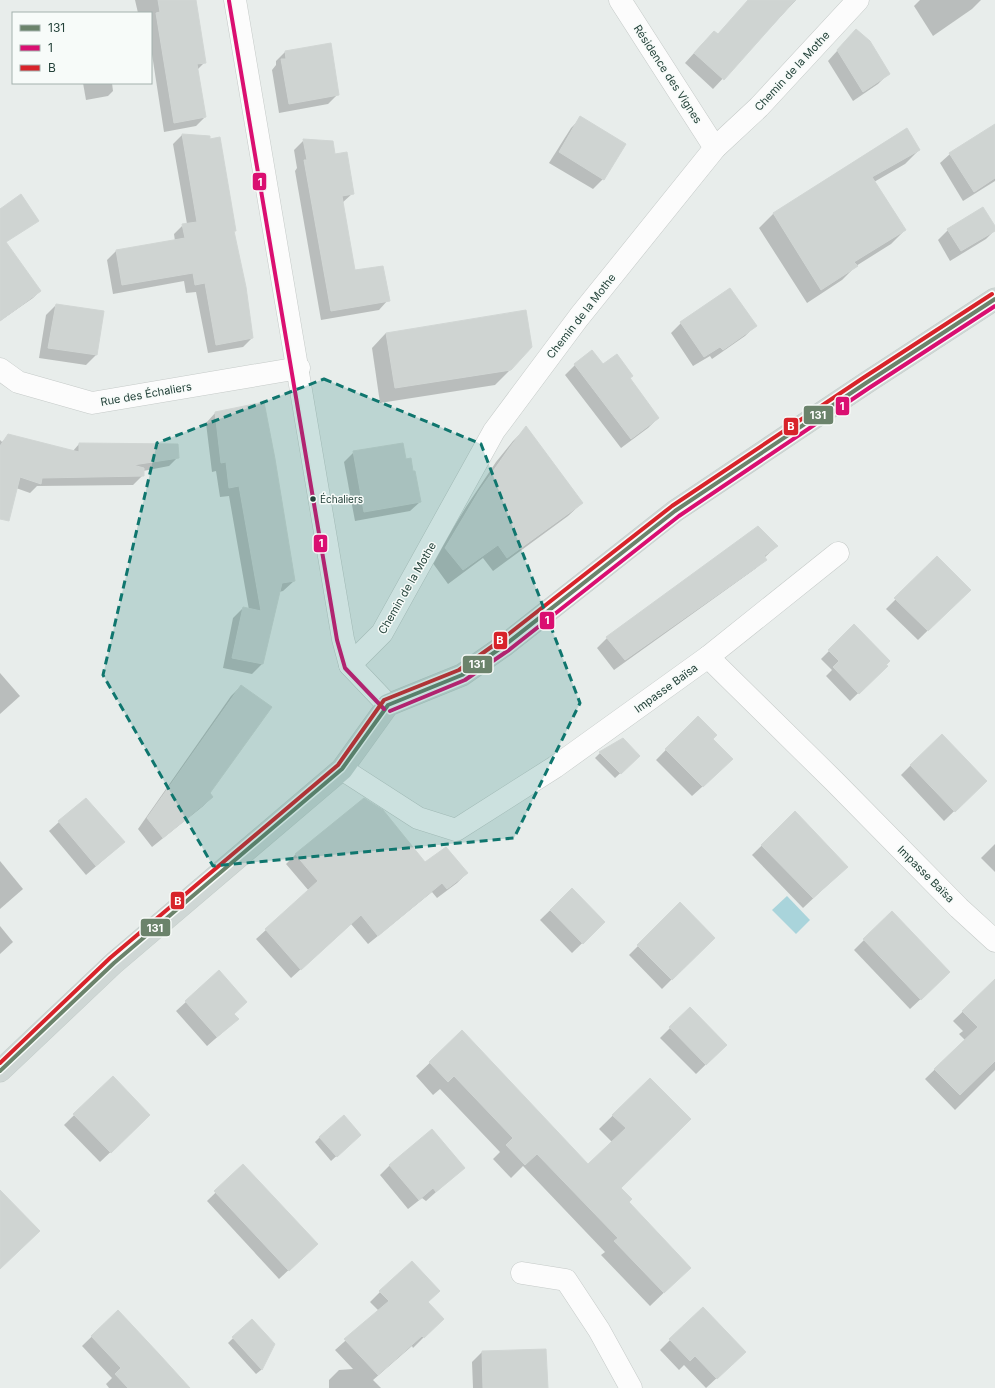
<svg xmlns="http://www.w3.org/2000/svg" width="995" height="1388" font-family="Inter,sans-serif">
	<rect width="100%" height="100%" fill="#e8edeb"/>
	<path fill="#a9d4db" d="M787,896l23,24 -14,14 -24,-24z"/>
	<g fill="#0003">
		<path d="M135,0h60l10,62 -8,8 8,47 -9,9 -32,6 -13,-84v-35h-13z"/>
		<path d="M761,0h35l-83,89 -28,-26 19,-21 13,-7 19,-20z"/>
		<path d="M920,0h61l-9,9 -39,27 -19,-30z"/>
		<path d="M847,40l41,34 -10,10 -25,17 -25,-40z"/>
		<path d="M285,52l52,43 -9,9 -49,9 -7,-43 4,-5v-4z"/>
		<path d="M83,83h29l1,8 -5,5 -22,4z"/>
		<path d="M581,118l22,61 -10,10 -44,-26 22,-35z"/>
		<path d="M995,125v56l-32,20 -23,-38 10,-9z"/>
		<path d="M906,129l13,21 -14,14 -31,18 31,48 -14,14 -35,22 -14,14 -35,23 -48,-75 14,-14z"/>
		<path d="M182,135l27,1 26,95 -2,1 19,106 -9,9 -35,6 -12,-61 -10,1 -2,-12 -71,13 -6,-34 9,-9 59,-10 -1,-7 9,-9 4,-1 -14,-80z"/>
		<path d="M304,140l30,15 19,38 -11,10 12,68 34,29 -9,10 -58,10 -26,-149 2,-3 -3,-18z"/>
		<path d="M983,209l12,19v2l-9,9 -36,22 -12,-21 10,-10z"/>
		<path d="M0,236l40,55 -7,7 -33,23z"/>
		<path d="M730,289l25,37 -10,10 -33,23 -2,-3 -17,10 -22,-33 10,-10z"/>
		<path d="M56,305l47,7 -7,43 -10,10 -47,-7 7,-43z"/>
		<path d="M386,333l124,37 -15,15 -115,18 -8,-55z"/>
		<path d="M592,352l11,14 55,52 -10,10 -27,20 -56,-73 10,-10z"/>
		<path d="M216,412l78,169 -11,10 -4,1 -17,72 -10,10 -29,-6 10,-50 10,-10 6,2 -20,-114 -9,1 -4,-26 -4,1 -6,-49z"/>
		<path d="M526,428l56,75 -14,13 -75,55 -10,-13 -35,26 -16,-22 34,-55 30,-45 17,-21z"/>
		<path d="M9,435l64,16 6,-7 99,13 -9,9 -26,5v4l-10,10 -96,1 -7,7 -14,-5 -16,5v-53l2,2z"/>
		<path d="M354,452l51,9 7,12 8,29 -10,9 -55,10 -11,-59z"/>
		<path d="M777,546l-13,12 1,2 -10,9 -141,101 -17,-22 10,-10z"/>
		<path d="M937,558l23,41 -42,41 -32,-31z"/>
		<path d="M854,626l32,40 -36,35 -24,-25 6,-6 -11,-11z"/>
		<path d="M0,673l20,23 -20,18z"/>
		<path d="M241,686l-33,107 4,4 -10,10 -50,40 -14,-18 93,-133z"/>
		<path d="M698,717l14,22 10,30 -30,27 -36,-36z"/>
		<path d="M623,740l16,16 -24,22 -20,-20 5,-5z"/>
		<path d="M911,765l74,16 -41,40 -43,-46z"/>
		<path d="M364,799l61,65 42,9 -10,10 -20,15 -5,-6 -64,52 -17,-20 -60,54 -35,-39 53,-48 -23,-27 9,-9z"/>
		<path d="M795,813l42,63 -34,32 -51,-53z"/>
		<path d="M59,822l65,20 -38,33 -37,-44z"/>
		<path d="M995,844v28l-14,-14z"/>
		<path d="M0,861l23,28 -23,20z"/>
		<path d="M572,889l32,33 -32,31 -32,-33z"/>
		<path d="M680,904l33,34 -51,51 -33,-34z"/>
		<path d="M892,912l47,70 -29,27 -56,-59z"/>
		<path d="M0,926l13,16 -13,12z"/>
		<path d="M219,972l14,42 5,5 -31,27 -31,-35z"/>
		<path d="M985,990l10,10v70l-40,40 -30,-31 40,-39 -6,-6 4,-3 -10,-10z"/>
		<path d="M690,1008l36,37 -30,29 -36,-36z"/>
		<path d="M462,1032l126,134 24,-24 -13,-13 51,-50 -30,109 56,93 -26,25 -49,-51 4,-3 -82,-86 -12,12 -18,-19 7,-7 -60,-63 -7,6 -17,-19z"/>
		<path d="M113,1077l26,48 -39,37 -36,-37z"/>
		<path d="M320,1137l35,2 -24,22 -16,-19z"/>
		<path d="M390,1165l73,3 -37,33 -4,-3 -14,11 -28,-34z"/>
		<path d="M243,1166l65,86 -29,27 -72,-78z"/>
		<path d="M380,1292l47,11 11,20 -25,25 -1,-2 -39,34 8,8h-52v-8l10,-10 14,-1 -18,-19 44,-39 -9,-9z"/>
		<path d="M118,1311l58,77h-67l-3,-4 6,-6 -30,-32z"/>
		<path d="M252,1320l22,24 -13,26 -5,4 -28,-31z"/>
		<path d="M670,1340l64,22 -28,26 -22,-23 -5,5 -19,-20z"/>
		<path d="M482,1352l65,36h-74l-1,-26z"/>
	</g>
	<g fill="#cfd4d2" stroke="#d1d6d4">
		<path d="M158,0h38l10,63 -9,1 9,53 -32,6 -18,-110 4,-1z"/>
		<path d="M748,0h47l-71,80 -30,-27 20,-22 4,3z"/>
		<path d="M856,29l14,12 20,33 -27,18 -26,-42z"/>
		<path d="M331,43l8,52 -50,9 -8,-45h5l-1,-8z"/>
		<path d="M580,116l46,28 -22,36 -45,-28z"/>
		<path d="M995,124v54l-21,14 -25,-39z"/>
		<path d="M907,128l13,22 -48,27 34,53 -52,32 4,4 -37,24 -48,-77z"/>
		<path d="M182,134l28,2v3l10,-2 16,94h-2l12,56 7,51 -37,7 -11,-62 -10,2 -2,-12 -71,12 -6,-35 69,-12 -3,-14 15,-2z"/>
		<path d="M303,139l30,2 2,13 12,-2 7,42 -12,2 13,74 28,-4 7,35 -59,10 -27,-151h3z"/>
		<path d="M21,194l18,27 -33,21 35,49 -41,30v-112z"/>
		<path d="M983,207l12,19v5l-34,20 -14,-22z"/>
		<path d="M730,288l27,38 -34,24 -3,-3 -16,10 -24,-35z"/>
		<path d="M56,304l48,7 -7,44 -49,-7z"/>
		<path d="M526,310l6,37 -21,23 -116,18 -9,-55z"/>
		<path d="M592,350l11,14 14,-10 16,22 -3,2 29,40 -28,21 -57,-75z"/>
		<path d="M264,402l11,57 20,122 -13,2 -19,81 -31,-6 11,-51 18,4 -22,-125 -10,2 -3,-26 -5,1 -6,-51z"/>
		<path d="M526,426l57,77 -76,55 -9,-13 -35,25 -18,-22 34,-57 31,-44z"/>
		<path d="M8,434l71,18v-9l99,1 1,14 -46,7 11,3v8l-102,2 -1,6 -21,-7 -11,44 -9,-2v-73z"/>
		<path d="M403,443l3,16 5,-1 2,13h2l6,31 -57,10 -11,-61z"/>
		<path d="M758,526l20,20 -14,10 3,4 -142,100 -19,-23z"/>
		<path d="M937,556l34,34 -43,41 -34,-33z"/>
		<path d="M854,624l36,37 -4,4 2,1 -29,28 -26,-27 6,-6 -11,-11z"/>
		<path d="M241,685l31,22 -62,86 3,4 -50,41 -16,-20z"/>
		<path d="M698,716l19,19 -4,4 20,20 -30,28 -38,-38z"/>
		<path d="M942,734l45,47 -32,31 -45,-47z"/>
		<path d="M623,738l17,18 -19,18 -22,-22z"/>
		<path d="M86,798l39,44 -29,24 -38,-45z"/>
		<path d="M364,798l19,12 42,52 21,-15 22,26 -21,16 -5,-6 -64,53 -17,-21 -60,55 -36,-41 53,-48 -23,-27z"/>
		<path d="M795,811l53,56 -35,31 -52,-53z"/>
		<path d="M572,888l33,34 -22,22 -33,-34z"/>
		<path d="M680,902l35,36 -43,42 -35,-35z"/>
		<path d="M892,911l58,61 -29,28 -58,-61z"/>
		<path d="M219,970l28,32 -13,12 5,5 -22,18 -32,-36z"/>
		<path d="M995,979v82l-35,34 -26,-26 44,-42 -16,-16z"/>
		<path d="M690,1007l37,38 -21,20 -37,-38z"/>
		<path d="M462,1030l126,134 38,-36 -14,-13 38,-37 41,41 -70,69 11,11 -3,3 62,66 -27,25 -50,-52 4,-3 -81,-84 -12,11 -19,-20 7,-7 -59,-62 -6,6 -19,-20z"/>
		<path d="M113,1076l37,39 -39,38 -38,-39z"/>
		<path d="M344,1115l17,20 -24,22 -18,-20z"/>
		<path d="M432,1129l33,39 -29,24 -3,-4 -14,12 -30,-35z"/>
		<path d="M243,1164l75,80 -29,27 -75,-80z"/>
		<path d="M0,1190l40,41 -40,38z"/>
		<path d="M412,1261l28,30 -12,11 16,17 -20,19 -2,-2 -44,39 -34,-36 45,-38 -10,-10z"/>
		<path d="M703,1307l43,45 -29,27 -22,-23 -5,5 -21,-22z"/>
		<path d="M118,1310l42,45 30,33h-62l-13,-14 6,-6 -30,-32z"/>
		<path d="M252,1319l23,25 -13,26 -30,-33z"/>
		<path d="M546,1349l2,39h-65l-1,-37z"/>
	</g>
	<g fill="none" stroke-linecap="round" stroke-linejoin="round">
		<defs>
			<g id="minor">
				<path d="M235,0l108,639 7,26 38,40"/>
				<path d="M620,0l95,148"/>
				<path d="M0,369l18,13 74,21 207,-35"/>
				<path d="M708,657l130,-104"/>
				<path d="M350,665l32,-32 112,-202 85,-114 136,-169 44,-41 99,-107"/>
				<path d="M342,769l76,49 38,12 99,-63 153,-110 127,125 124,126 36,33"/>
				<path d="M522,1273l44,7 33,50 32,58"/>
			</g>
			<path id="major" d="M0,1071l114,-108 228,-194 46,-64 74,-30 43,-30 170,-134 191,-128 129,-84"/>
		</defs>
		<use href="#minor" stroke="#c5cac8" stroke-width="23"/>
		<use href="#major" stroke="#c3ccc9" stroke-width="23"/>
		<use href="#minor" stroke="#fcfcfc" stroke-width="22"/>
		<use href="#major" stroke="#cfd7d5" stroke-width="22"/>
		<defs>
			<path id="bus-1" d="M0,1071l114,-108 228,-194 46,-64 74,-30 43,-30 170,-134 191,-128 129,-84"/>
			<g id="bus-2">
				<path d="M229,1l108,639 8,28 39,41"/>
				<path d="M390,711l75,-31 44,-30 170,-134 190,-128 126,-82"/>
			</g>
			<path id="bus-3" d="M0,1063l110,-105 228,-193 46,-65 75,-30 42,-30 171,-134 191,-128 129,-84"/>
		</defs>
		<use href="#bus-1" stroke="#f7fbf9" stroke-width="7"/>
		<use href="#bus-2" stroke="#f7fbf9" stroke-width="7"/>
		<use href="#bus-3" stroke="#f7fbf9" stroke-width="7"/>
		<use href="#bus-1" stroke="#6b836b" stroke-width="4"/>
		<use href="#bus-2" stroke="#da0f71" stroke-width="4"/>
		<use href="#bus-3" stroke="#d8232a" stroke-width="4"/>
	</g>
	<path fill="#0f766e" fill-opacity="0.2" stroke="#0f766e" stroke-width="3" stroke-dasharray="8 5" stroke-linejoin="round" d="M324,379l157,65 99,259 -66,135 -301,28 -110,-191 54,-232z"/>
	<circle fill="#24423a" stroke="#f7fbf9" stroke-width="1.5" cx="313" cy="499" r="3.5"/>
	<g text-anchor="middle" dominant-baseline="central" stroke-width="3" stroke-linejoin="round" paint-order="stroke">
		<g font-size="10" fill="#24423a" stroke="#f7fbf9" text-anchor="start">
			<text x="320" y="499">Échaliers</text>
		</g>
		<g font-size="11" fill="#24423a" stroke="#f7fbf9">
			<text transform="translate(792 71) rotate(-47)">Chemin de la Mothe</text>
			<text transform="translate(668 74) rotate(57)">Résidence des Vignes</text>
			<text transform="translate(581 316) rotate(-52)">Chemin de la Mothe</text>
			<text transform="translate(146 394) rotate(-10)">Rue des Échaliers</text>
			<text transform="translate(407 588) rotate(-60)">Chemin de la Mothe</text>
			<text transform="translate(666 688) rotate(-36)">Impasse Baïsa</text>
			<text transform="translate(926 874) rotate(45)">Impasse Baïsa</text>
		</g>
	</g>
	<g stroke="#f7fbf9" stroke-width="1.5">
		<rect x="252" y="172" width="15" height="19" rx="4" fill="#da0f71"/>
		<rect x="835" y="396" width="15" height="20" rx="4" fill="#da0f71"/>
		<rect x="803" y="405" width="31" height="20" rx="4" fill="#6b836b"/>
		<rect x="783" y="417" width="16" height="19" rx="4" fill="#d8232a"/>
		<rect x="313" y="534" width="15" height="19" rx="4" fill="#da0f71"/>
		<rect x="539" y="611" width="16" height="19" rx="4" fill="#da0f71"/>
		<rect x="493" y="631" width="15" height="19" rx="4" fill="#d8232a"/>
		<rect x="462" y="655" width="31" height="19" rx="4" fill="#6b836b"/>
		<rect x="170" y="891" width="15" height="19" rx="4" fill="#d8232a"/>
		<rect x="140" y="918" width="31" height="19" rx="4" fill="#6b836b"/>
	</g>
	<g font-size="11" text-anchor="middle" font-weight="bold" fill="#fff">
		<text x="260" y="186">1</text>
		<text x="842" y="410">1</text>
		<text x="818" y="419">131</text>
		<text x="791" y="430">B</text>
		<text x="321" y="547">1</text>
		<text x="547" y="624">1</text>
		<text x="500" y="644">B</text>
		<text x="477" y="668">131</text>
		<text x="178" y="905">B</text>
		<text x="155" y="932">131</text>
	</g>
	<rect x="12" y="12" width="140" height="72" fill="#f7fbf9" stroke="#a3b1ad"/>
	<rect x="20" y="25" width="20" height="6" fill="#6b836b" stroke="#a3b1ad"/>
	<text x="48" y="32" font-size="12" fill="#24423a">131</text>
	<rect x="20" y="45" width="20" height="6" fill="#da0f71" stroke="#a3b1ad"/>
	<text x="48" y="52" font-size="12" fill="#24423a">1</text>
	<rect x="20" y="65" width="20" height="6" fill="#d8232a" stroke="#a3b1ad"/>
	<text x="48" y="72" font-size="12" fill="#24423a">B</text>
</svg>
